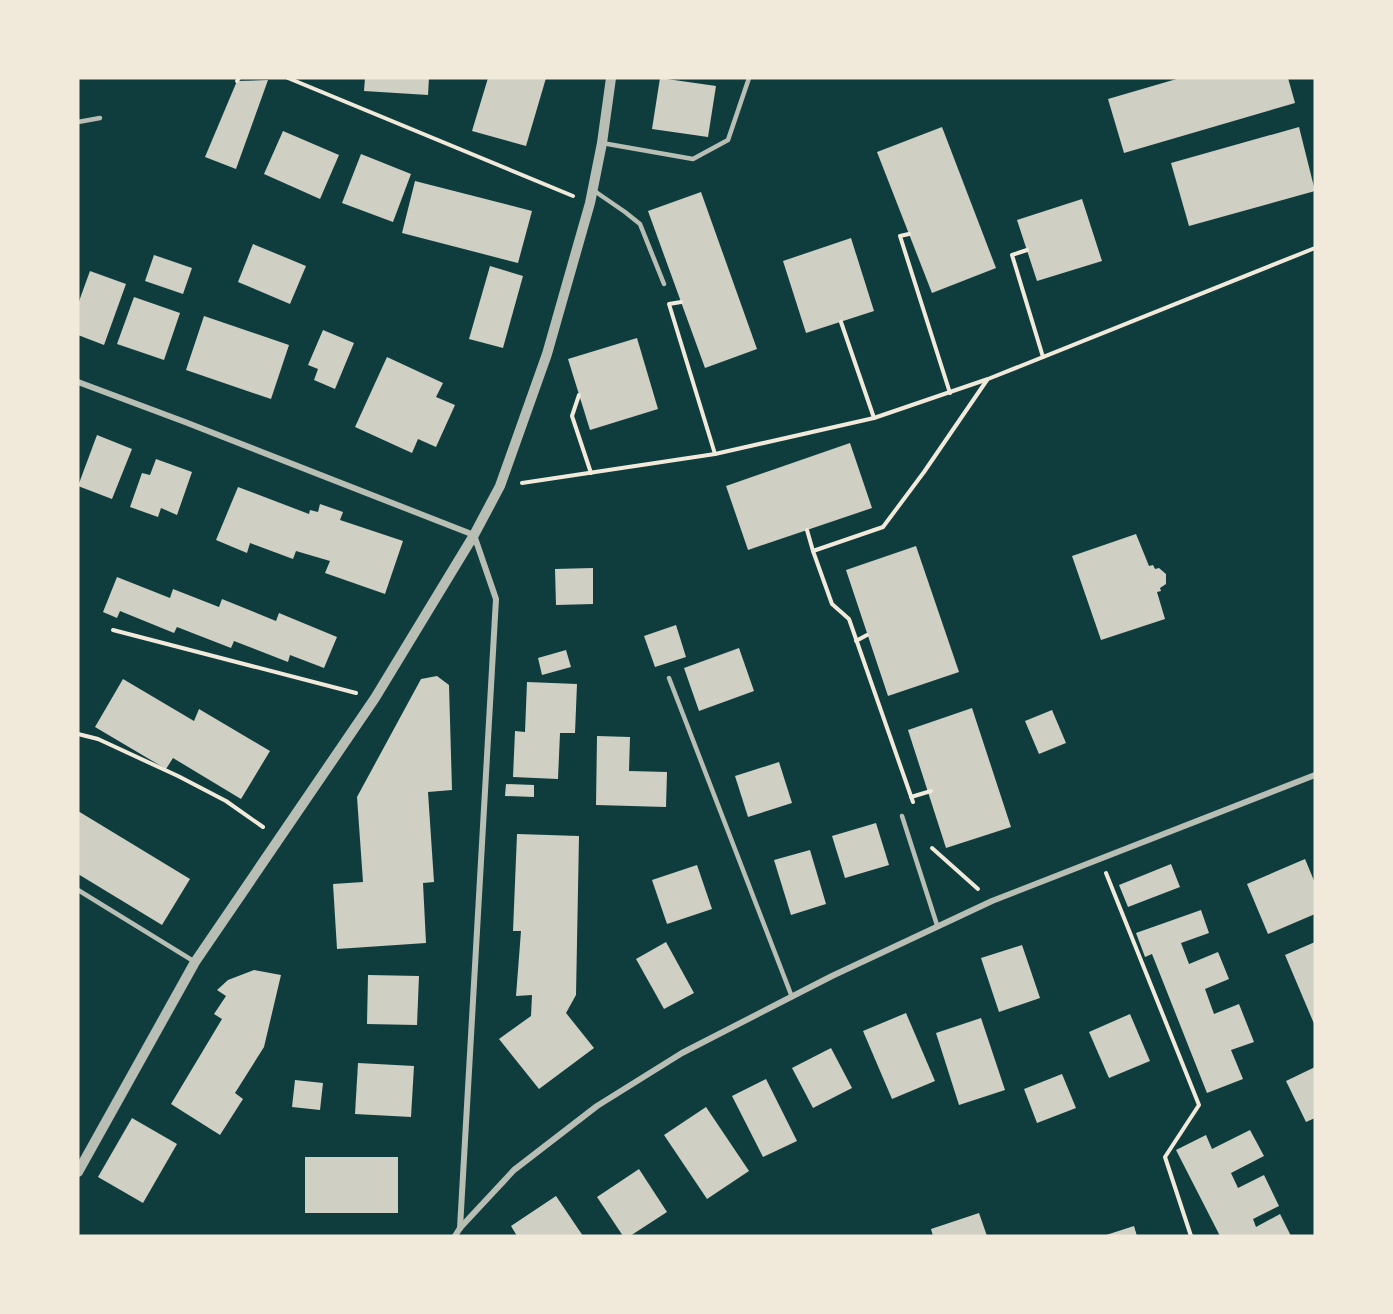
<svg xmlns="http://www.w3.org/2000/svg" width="1393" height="1314" font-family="'Source Sans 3',sans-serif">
	<rect width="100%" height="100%" fill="#0f3d3e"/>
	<g fill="#cfcfc3">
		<path d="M365,78h64l-1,17 -64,-4z"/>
		<path d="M488,78h58l-20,68 -54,-15z"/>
		<path d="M660,78l56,8 -8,51 -56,-8z"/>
		<path d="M1180,78h108l7,25 -171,50 -16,-54z"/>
		<path d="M268,80l-32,89 -31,-12 32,-76z"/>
		<path d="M942,127l54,141 -64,25 -55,-141z"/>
		<path d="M1299,127l16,64 -126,35 -18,-63z"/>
		<path d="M283,131l56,24 -19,44 -56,-25z"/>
		<path d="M361,154l50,20 -18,48 -51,-19z"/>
		<path d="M415,181l117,30 -14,52 -116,-30z"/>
		<path d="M701,192l56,157 -52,19 -57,-157z"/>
		<path d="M1082,199l20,62 -65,20 -20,-61z"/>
		<path d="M851,238l23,73 -68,22 -23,-72z"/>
		<path d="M253,244l53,22 -16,38 -52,-22z"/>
		<path d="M154,255l38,13 -9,26 -38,-13z"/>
		<path d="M490,266l33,10 -20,72 -34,-9z"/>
		<path d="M90,271l36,13 -22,61 -26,-10v-31z"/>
		<path d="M134,297l46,16 -16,47 -47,-16z"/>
		<path d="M204,316l85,29 -18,54 -85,-29z"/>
		<path d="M323,330l31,13 -19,46 -21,-9 4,-11 -10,-4z"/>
		<path d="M637,338l21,71 -68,21 -22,-71z"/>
		<path d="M387,357l56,26 -7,14 19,8 -19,42 -18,-8 -6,14 -57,-26z"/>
		<path d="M97,435l35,14 -20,50 -34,-13z"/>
		<path d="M850,443l22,65 -124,42 -22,-64z"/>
		<path d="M156,459l36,13 -15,43 -16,-7 -3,9 -28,-10 12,-34 8,2z"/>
		<path d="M238,487l71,27 1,-4 8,2 2,-8 23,8 -3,8 63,21 -18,53 -60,-21 5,-12 -34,-10 -3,8 -43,-16 -3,10 -31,-13z"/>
		<path d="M1136,534l13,32 4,-1 2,4 4,-1 7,6v10l-6,4 1,3 -4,1 8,27 -64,21 -29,-84z"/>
		<path d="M916,546l43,126 -71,24 -42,-126z"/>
		<path d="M593,568v36l-37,1 -1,-36z"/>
		<path d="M117,577l53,21 3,-9 46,18 3,-8 54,22 3,-8 58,24 -13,31 -34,-13 -2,7 -54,-21 -3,7 -54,-21 -3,6 -54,-22 -3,7 -14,-6z"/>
		<path d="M676,625l10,32 -31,10 -11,-31z"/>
		<path d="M739,648l15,43 -55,20 -15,-43z"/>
		<path d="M566,650l5,17 -29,8 -4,-17z"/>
		<path d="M437,676l12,9 3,105 -24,2 6,90 -11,1 3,60 -89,6 -4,-65 30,-2 -6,-85 64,-118z"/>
		<path d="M123,679l71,42 5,-12 71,42 -29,48 -68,-41 -7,11 -71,-42z"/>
		<path d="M527,682l50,2 -2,49h-15l-2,46 -45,-2 2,-46 10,1z"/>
		<path d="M972,708l39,119 -65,21 -38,-118z"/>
		<path d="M1052,710l14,33 -27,11 -14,-33z"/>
		<path d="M597,736l33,1 -1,34 38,1 -1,35 -70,-2z"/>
		<path d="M779,762l13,41 -44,14 -13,-41z"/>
		<path d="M506,784l28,1v12l-29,-1z"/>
		<path d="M78,811l112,68 -28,46 -84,-51z"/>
		<path d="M876,823l13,42 -44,13 -13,-42z"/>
		<path d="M517,834l62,2 -3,159 -10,18 28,35 -55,41 -40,-50 32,-23 1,-21 -16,1 5,-65h-8z"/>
		<path d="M810,850l16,54 -35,11 -17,-55z"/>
		<path d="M1305,859l10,24v31l-47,20 -21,-50z"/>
		<path d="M1171,864l9,23 -52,20 -9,-22z"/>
		<path d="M697,865l15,44 -45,15 -15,-44z"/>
		<path d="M1201,910l8,23 -28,10 8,21 29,-12 11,27 -24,10 9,25 25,-10 15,38 -23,8 12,29 -36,14 -55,-139 -7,3 -9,-24z"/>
		<path d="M666,942l28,51 -30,16 -28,-50z"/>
		<path d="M1315,942v84l-30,-71z"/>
		<path d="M1022,945l18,53 -41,14 -18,-54z"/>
		<path d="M254,970l27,5 -17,72 -29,46 8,6 -23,36 -49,-31 51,-85 -8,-5 12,-18 -9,-6 11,-10z"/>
		<path d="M368,975l51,1 -2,49 -50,-1z"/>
		<path d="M906,1013l29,68 -43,18 -29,-68z"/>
		<path d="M1130,1014l20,47 -41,17 -20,-46z"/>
		<path d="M981,1018l24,72 -46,15 -23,-72z"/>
		<path d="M831,1048l21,40 -39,20 -21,-40z"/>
		<path d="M358,1063l56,3 -3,51 -56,-3z"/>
		<path d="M1315,1067v51l-9,4 -20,-41z"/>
		<path d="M1062,1074l14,34 -39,15 -13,-34z"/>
		<path d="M766,1079l31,62 -34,16 -31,-61z"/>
		<path d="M295,1080l28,3 -3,27 -28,-3z"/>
		<path d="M706,1107l43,64 -42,28 -43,-64z"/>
		<path d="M132,1118l45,26 -34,59 -45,-26z"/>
		<path d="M1250,1130l14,26 -33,17 7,15 26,-13 15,31 -26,13 3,8 24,-13 11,22h-71l-44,-86 30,-15 6,14z"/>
		<rect x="305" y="1157" width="93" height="56"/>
		<path d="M639,1169l28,43 -37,24h-7l-26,-39z"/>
		<path d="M556,1196l27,40h-66l-6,-10z"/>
		<path d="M979,1213l8,23h-54l-2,-7z"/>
		<path d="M1134,1226l3,10h-34z"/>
	</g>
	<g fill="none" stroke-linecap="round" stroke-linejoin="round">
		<g stroke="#f1e9da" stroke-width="4">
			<path d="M288,78l285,118"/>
			<path d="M237,81l2,-3"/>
			<path d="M909,234l-9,2 50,157"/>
			<path d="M1027,250l-15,5 31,102"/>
			<path d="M681,302l-12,2 46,150"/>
			<path d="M841,322l33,96"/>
			<path d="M579,395l-7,21 19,57"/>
			<path d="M522,483l193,-29 159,-36 114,-39 327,-131"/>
			<path d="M807,530l6,21"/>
			<path d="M113,630l243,63"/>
			<path d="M856,641l11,-6"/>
			<path d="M78,734l20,5 80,37 48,25 37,26"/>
			<path d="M911,797l20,-6"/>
			<path d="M913,802l-64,-183 -17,-15 -19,-53 70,-24 41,-55 63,-92"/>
			<path d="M932,848l46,41"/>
			<path d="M1106,873l93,232 -34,52 26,79"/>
		</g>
		<g stroke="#b8beb3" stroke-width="4.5">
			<path d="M78,122l22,-4"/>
			<path d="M602,143l91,16 35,-19 21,-62"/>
			<path d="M593,190l32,22 15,12 24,60"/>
			<path d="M669,678l123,319"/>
			<path d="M902,816l35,109"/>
			<path d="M78,890l117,72"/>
		</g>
		<g stroke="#b8beb3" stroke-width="6">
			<path d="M78,382l107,40 289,113 22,64 -36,629"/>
			<path d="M455,1236l5,-8 54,-58 83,-64 85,-53 150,-77 160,-75 323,-126"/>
		</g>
		<path stroke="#b8beb3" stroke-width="10" d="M78,1172l117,-210 180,-264 99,-163 26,-49 47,-132 43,-151 12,-60 9,-65"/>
	</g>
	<rect width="1393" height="1314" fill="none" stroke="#f1e9da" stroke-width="159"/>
</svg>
